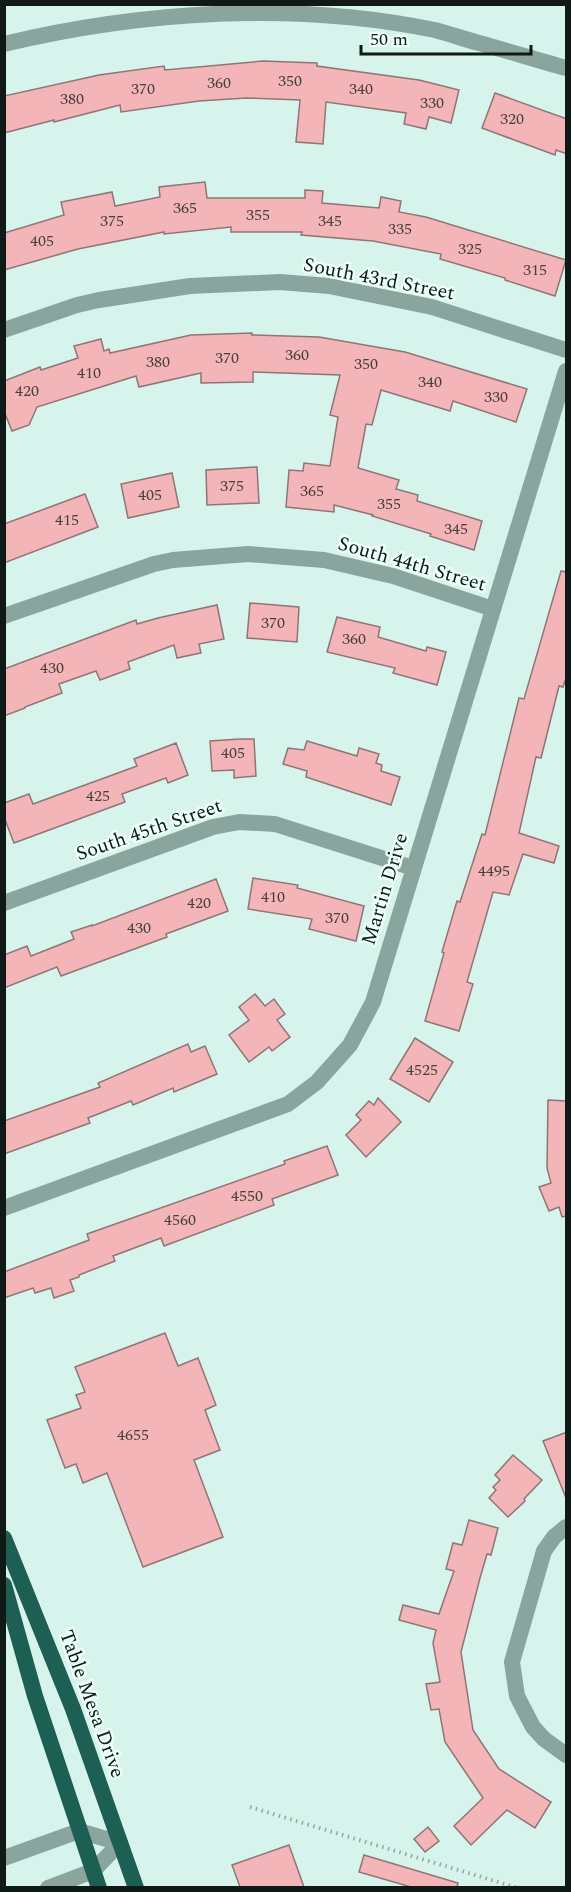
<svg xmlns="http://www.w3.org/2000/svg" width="571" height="1892" font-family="Spectral,serif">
	<rect width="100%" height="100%" fill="#d7f4ec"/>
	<g fill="#f3b5b7" stroke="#8f7576" stroke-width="1.5">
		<path d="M263,61l54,2v3l102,14 40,10 -8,33 -22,-6 -3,12 -22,-5 2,-11 -80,-11 -3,42 -27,-2 4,-42 -54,-2 -47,3 -78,11 -1,-7 -66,17v-2l-50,13v-37l95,-21 65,-9 1,4z"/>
		<path d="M495,93l72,26v35l-11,-4 -1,5 -73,-27z"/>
		<path d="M205,182l2,16h98v-8l18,1 -1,12 57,5 2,-11 20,4 -2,11 27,5 140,43 -11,36 -50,-16v-2l-65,-19 1,-5 -68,-13 -72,-6 1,-3h-71v-5l-67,7v-2l-86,17 -74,21v-37l60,-18 -3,-13 51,-10 3,14 45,-9 -1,-10z"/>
		<path d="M252,333v2l67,2 86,15 122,37 -11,33 -63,-21 -3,10 -69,-21 -9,35 -6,-1 -8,44 41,12 -3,9 22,6 -1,6 65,20 -8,29 -44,-14 1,-2 -59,-18 1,-1 -39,-10v7l-48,-5 3,-37 14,1 1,-8 26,3 8,-49 -8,-2 10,-40 -87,-3v10l-52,1v-10l-62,14 -3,-11 -99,31 -8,18 -17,6 -8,-20v-30l36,-14 1,3 37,-12 -4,-12 27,-7 3,12 5,-2 1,4 81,-18z"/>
		<path d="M257,467l2,36 -52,2 -1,-35z"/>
		<path d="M172,473l7,34 -51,11 -7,-34z"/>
		<path d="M85,494l13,33 -94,36v-39z"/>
		<path d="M561,571l6,1v103l-4,12 -4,-1 -18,72 -5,-1 -17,76 40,13 -5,17 -31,-9 -14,41 -16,-3 -26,90 6,2 -14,47 -34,-10 19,-68 -2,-1 15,-51 3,1 22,-68 3,1 34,-137 5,1z"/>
		<path d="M250,603l49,4 -2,35 -50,-4z"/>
		<path d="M217,605l7,34 -25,5 2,9 -24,5 -3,-13 -46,17 2,7 -30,11 -4,-9 -37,13 3,9 -37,14v1l-21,8v-47l132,-49 1,4 21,-6z"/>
		<path d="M337,617l43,10 -2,10 48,14 1,-4 19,5 -9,33 -44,-12 2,-5 -68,-16z"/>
		<path d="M240,739h14l2,37 -22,2v-8l-22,1 -2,-30z"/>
		<path d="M307,741l50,15 2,-8 20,6 -3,9 6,2 -1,6 19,6 -9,28 -85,-28 1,-6 -24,-7 5,-16 16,2z"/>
		<path d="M176,743l12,32 -20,8 -2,-5 -44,16 3,8 -111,41 -10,-26v-14l25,-9 4,10 104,-38 -3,-7z"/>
		<path d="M253,878l45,7 -1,3 67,18 -8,35 -47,-12 3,-10 -64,-10z"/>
		<path d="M216,879l12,32 -62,23 1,3 -106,39 -4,-9 -53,21v-33l23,-9 4,10 43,-17 -3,-7 21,-7v1z"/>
		<path d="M255,994l10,12 9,-7 11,15 -8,6 13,17 -18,14 -3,-4 -20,15 -20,-27 20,-15 -10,-13z"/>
		<path d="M415,1038l38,24 -24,40 -39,-23z"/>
		<path d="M188,1044l3,8 14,-6 12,28 -43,18 -1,-4 -40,17 -2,-4 -43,17 2,5 -86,31v-33l96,-34 -2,-4z"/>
		<path d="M378,1098l23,24 -35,35 -20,-22 15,-15 -5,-5 13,-14 5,4z"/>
		<path d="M548,1100l19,1v115l-5,1 -3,-10 -10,4 -10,-24 12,-4 -4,-15z"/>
		<path d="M327,1146l11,29 -66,24 2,6 -110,41 -3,-8 -48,18 2,5 -36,14v2l-9,3 4,11 -20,7 -3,-10 -16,5 -2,-5 -29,10v-26l85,-32 -2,-6 198,-70 -1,-3z"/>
		<path d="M165,1333l13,33 20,-8 18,47 -11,5 15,40 -26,10 29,77 -80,30 -36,-94 -24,10 -7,-19 -11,4 -18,-48 34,-12 -5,-13 9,-3 -10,-25z"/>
		<path d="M567,1432v66h-1l-23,-57z"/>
		<path d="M513,1455l29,25 -18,19 1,2 -17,16 -19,-19 7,-8 -3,-3 7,-7 -5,-5z"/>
		<path d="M469,1520l29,8 -7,27 -4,-1 -7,24 -19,74 12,78 26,39 52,33 -16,26 -28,-18 -36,35 -17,-19 29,-28 -38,-56 -6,-33 -8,1 -5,-26 14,-2 -7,-39 3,-13 -37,-10 4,-15 36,9 15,-43 -8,-2 7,-26 9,2z"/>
		<path d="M428,1827l11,14 -14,11 -11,-13z"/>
		<path d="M289,1845l15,42h-64l-8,-22z"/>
		<path d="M364,1855l94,28 -1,4h-46l-52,-15z"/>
	</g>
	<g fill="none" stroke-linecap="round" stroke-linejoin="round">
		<path stroke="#92a8a2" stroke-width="4" stroke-dasharray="1.5 4.5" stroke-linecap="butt" d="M250,1807l268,81"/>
		<g stroke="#8aa59e" stroke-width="16">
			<path d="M4,44c138,-33 291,-43 431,-14 15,4 29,9 44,13 29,8 58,17 87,25"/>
			<path d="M4,330l73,-25 22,-5 91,-14 90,-4 49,4 103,21 134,43"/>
			<path d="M4,616l150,-52 19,-4 75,-6 76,6 69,16 100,33"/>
			<path d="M4,903l209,-76 26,-5 36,2 138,44"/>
			<path d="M4,1208l284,-104 29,-22 33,-37 23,-43 193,-631"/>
			<path d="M566,1527l-12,10 -10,14 -32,111 5,34 16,31 11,12 22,16"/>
			<path d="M4,1858l75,-27 41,12 -27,28 -45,17"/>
		</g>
		<g stroke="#1d5f52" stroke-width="16">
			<path d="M4,1538l69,171 63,179"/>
			<path d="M4,1585l31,111 64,192"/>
		</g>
	</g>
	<g text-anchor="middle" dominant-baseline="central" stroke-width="5" stroke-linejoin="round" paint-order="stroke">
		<g font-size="16" fill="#48403e">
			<text x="290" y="81">350</text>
			<text x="219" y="83">360</text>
			<text x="143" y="89">370</text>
			<text x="361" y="89">340</text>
			<text x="72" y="99">380</text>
			<text x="432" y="103">330</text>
			<text x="512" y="119">320</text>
			<text x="185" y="208">365</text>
			<text x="258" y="215">355</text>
			<text x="112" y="221">375</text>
			<text x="330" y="221">345</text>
			<text x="400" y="229">335</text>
			<text x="42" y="241">405</text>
			<text x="470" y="249">325</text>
			<text x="535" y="270">315</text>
			<text x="297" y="355">360</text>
			<text x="227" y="358">370</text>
			<text x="158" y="362">380</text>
			<text x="366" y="364">350</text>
			<text x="89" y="373">410</text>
			<text x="430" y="382">340</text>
			<text x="27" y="391">420</text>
			<text x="496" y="397">330</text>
			<text x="232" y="486">375</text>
			<text x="312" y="491">365</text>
			<text x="150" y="495">405</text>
			<text x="389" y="504">355</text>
			<text x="67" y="520">415</text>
			<text x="456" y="529">345</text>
			<text x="273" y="623">370</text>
			<text x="354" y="639">360</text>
			<text x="52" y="668">430</text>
			<text x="233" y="753">405</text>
			<text x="98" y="796">425</text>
			<text x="494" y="871">4495</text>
			<text x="273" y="897">410</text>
			<text x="199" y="903">420</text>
			<text x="337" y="918">370</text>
			<text x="139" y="928">430</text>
			<text x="422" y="1070">4525</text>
			<text x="247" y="1196">4550</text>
			<text x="180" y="1220">4560</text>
			<text x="133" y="1435">4655</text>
		</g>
		<g font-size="20" fill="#0f1916" stroke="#edfff9">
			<text transform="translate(379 279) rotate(11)">South 43rd Street</text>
			<text transform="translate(412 564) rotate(16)">South 44th Street</text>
			<text transform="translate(149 830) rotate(-19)">South 45th Street</text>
			<text transform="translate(385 889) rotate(-73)">Martin Drive</text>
			<text transform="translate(92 1704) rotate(70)">Table Mesa Drive</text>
		</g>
	</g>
	<rect width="571" height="1892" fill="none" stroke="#0f1916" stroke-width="12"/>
	<path d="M361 45v9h170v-9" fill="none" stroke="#0f1916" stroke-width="3"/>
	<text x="370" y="45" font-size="18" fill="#0f1916" stroke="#edfff9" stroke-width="4.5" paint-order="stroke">50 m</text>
</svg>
